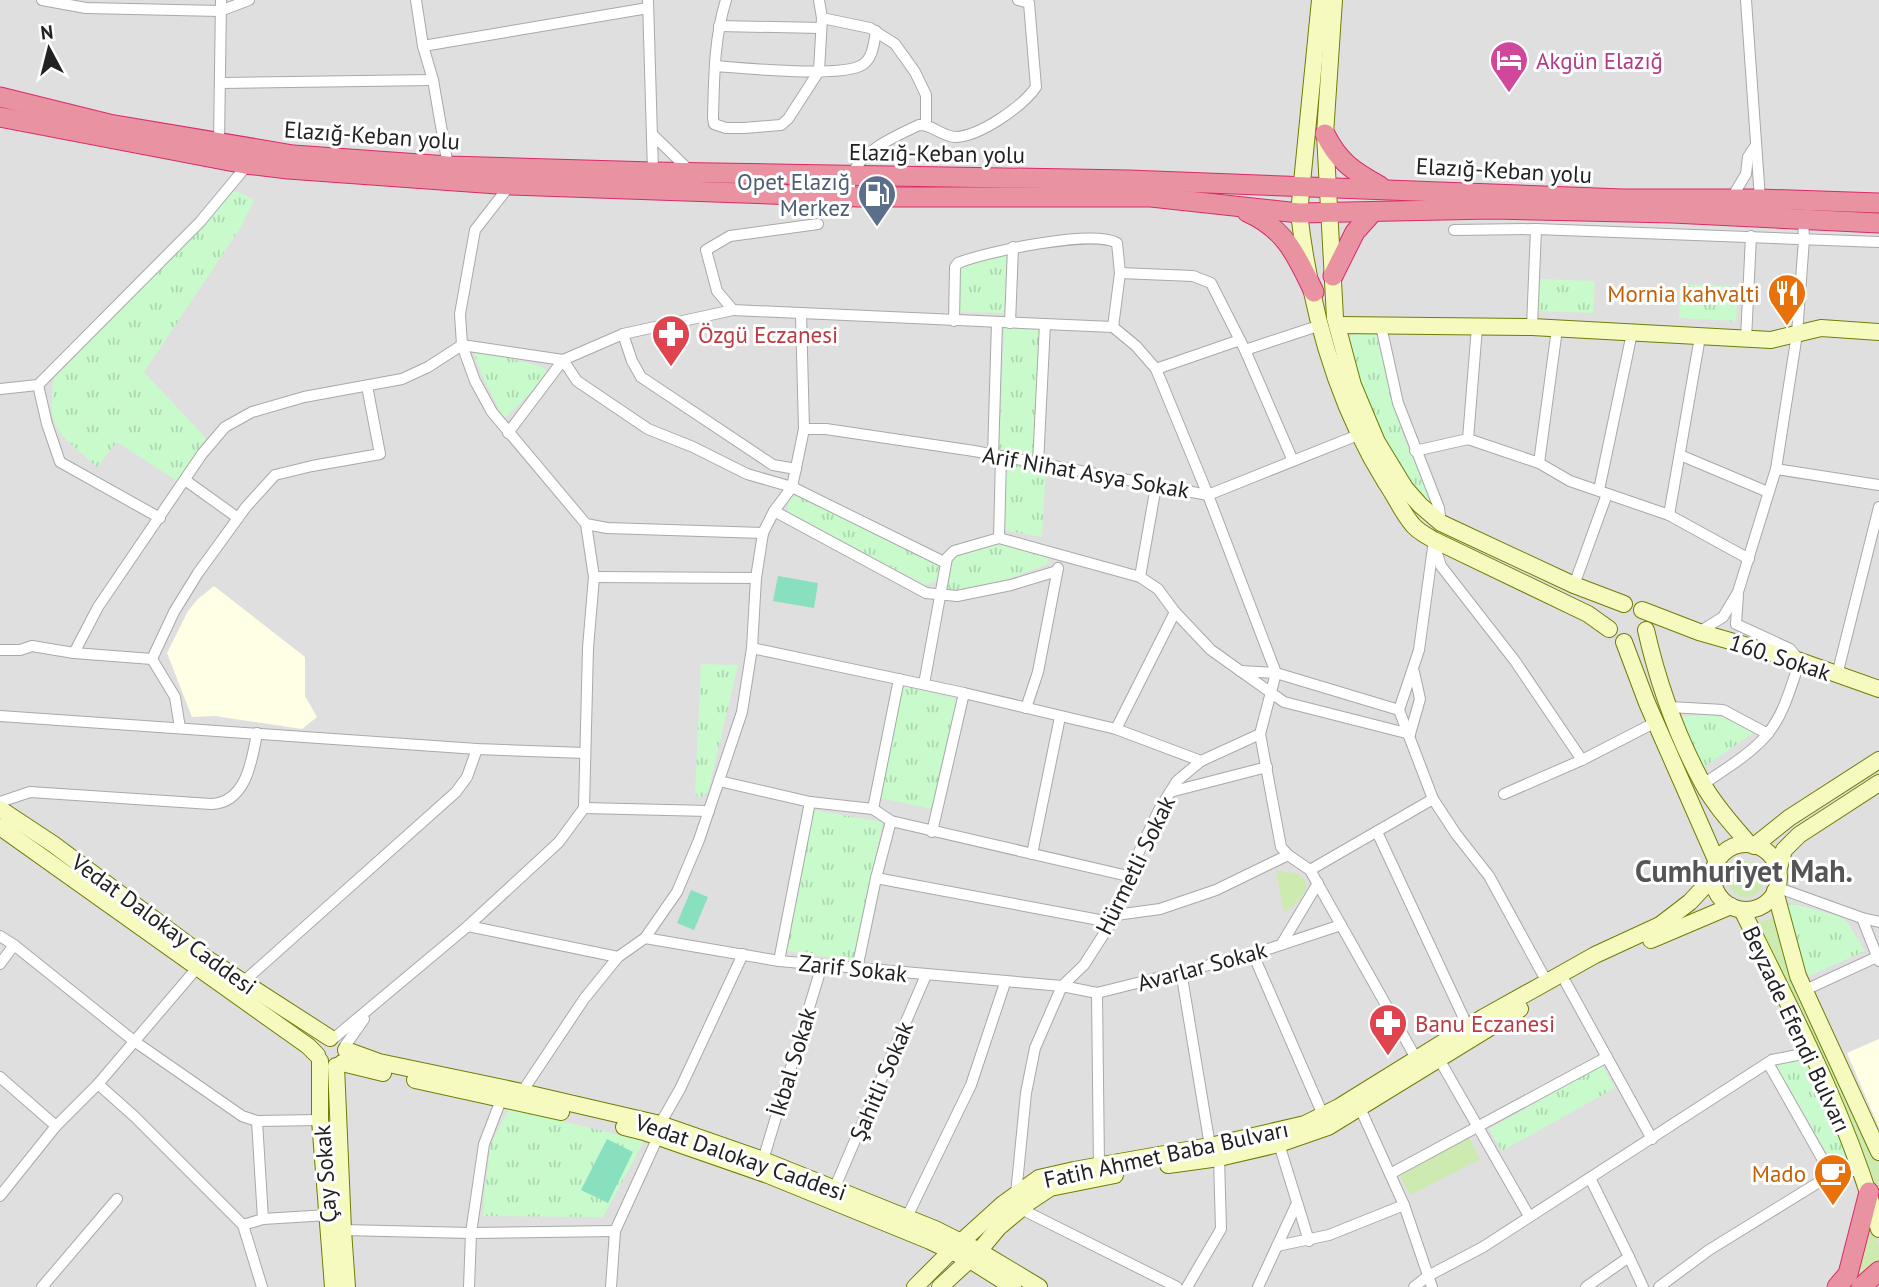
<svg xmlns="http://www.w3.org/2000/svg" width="1879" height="1287" font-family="'PT Sans',sans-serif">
	<defs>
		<pattern id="park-tufts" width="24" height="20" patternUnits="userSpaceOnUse" patternTransform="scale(1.75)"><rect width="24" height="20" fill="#c8facc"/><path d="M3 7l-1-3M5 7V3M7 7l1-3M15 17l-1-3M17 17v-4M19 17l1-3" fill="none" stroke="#acd6af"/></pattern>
	</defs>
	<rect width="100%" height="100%" fill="#f2efe9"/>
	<rect fill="#e0dfdf" x="0" y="0" width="1879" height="1287"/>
	<g fill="#ffffe5">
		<path d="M214,586l91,71v39l12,21 -15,12 -87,-13 -23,1 -25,-64 21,-42 10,-12z"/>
		<path d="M1879,1039v89l-32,-75z"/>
	</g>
	<g fill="#cdebb0">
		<circle cx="1746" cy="879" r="18"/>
		<path d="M1276,871c42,1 36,22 8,42z"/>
		<path d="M1775,917l104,244v36c-31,-94 -80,-183 -124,-273z"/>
		<path d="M1469,1137l11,22 -70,36 -11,-21z"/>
		<path d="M1873,1229l6,17v35l-7,6h-21l19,-56z"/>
	</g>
	<g fill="url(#park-tufts)">
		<path d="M234,190l20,10 -13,27 -97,145 62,66 -29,43 -60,-39 -20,25c-36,-34 -52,-35 -43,-89z"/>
		<path d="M1007,251l-3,62 -46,-1v-47z"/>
		<path d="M1539,279l56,2 -2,32 -56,-2z"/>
		<path d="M1680,284l58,3 -2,34 -57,-3z"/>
		<path d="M1004,326l36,2 -7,127 -34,-6z"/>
		<path d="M1355,334h21l27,102 33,74c-46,-48 -73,-108 -88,-172z"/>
		<path d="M474,353l26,3 43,11 3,5 -2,7 -40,40 -22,-44z"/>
		<path d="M1006,462l40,6 -4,69 -38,-7z"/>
		<path d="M796,495l144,71 -2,14 -13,5 -137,-73v-11z"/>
		<path d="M1001,542l46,14 1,8 -48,18 -53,10 7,-37z"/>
		<path d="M701,664l37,1 -30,127 -8,6 -5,-4z"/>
		<path d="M905,686l52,13 -24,110 -53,-11 21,-108z"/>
		<path d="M1714,714l42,17 -52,36 -27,-50z"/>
		<path d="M814,810l69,12 -30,139 -66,-10z"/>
		<path d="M1790,903l48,13 9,6 18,29 -56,25 -9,-14 -13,-54z"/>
		<path d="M1793,1059l15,3 42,96 -3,9h-12l-61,-105z"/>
		<path d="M1602,1065l13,23 -113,63 -13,-22z"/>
		<path d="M509,1108l135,33 -41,76 -120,-1 2,-27 6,-45z"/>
	</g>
	<g fill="#88e0be">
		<path d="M778,576l40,7 -4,25 -41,-7z"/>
		<path d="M691,890l17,7 -14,33 -17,-7z"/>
		<path d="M607,1139l26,13 -25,51 -27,-13z"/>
	</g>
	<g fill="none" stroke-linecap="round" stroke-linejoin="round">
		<defs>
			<g id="street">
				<path d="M42,0l44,8 134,3 29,-11"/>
				<path d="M416,0l7,46 10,34 15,86"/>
				<path d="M648,0l5,172"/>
				<path d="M726,0c-12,38 -12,79 -13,118l1,6 12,4h18l37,-3 7,-6 31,-48 3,-53"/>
				<path d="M819,0l3,18 48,10 25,16 20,28 11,23v30"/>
				<path d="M1746,0l14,199"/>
				<path d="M719,26l102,2"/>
				<path d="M423,46l225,-38"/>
				<path d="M715,66c29,2 126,12 147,-1 11,-6 12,-23 14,-34"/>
				<path d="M220,83l213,-3"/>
				<path d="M653,135l38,37"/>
				<path d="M219,143l2,-143"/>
				<path d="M850,197c0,-7 -1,-16 2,-22 10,-25 44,-39 67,-50 13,-1 23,12 37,12 24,-1 66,-30 80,-50l-7,-84 -11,-3"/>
				<path d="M1731,199l15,-25 2,-17 8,-12"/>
				<path d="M818,224l-88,12 -24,14 11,41 16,19 380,17"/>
				<path d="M1454,230l82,-1 343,13"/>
				<path d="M1120,273l73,3 18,7 34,67 48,111"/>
				<path d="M954,321l1,-54 3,-4c27,-11 134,-34 159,-20l3,30 -7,54 23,19 20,23 52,126 68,178 -16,61 -59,27 -24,20 -18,29 -22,46 -21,59 -32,50 -22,21 -27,62 -9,45 -10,101"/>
				<path d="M1010,323l3,-76"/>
				<path d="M1381,326l17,77 41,105 2,15"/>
				<path d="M1532,327l4,-98"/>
				<path d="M623,334l9,27 9,16 132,88 23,4"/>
				<path d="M1746,339l5,-103"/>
				<path d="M1245,350l76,-25"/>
				<path d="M1156,369l84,-29"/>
				<path d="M38,385l9,39 13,38 100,56"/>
				<path d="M0,389l38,-4 162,-163 44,-53 1,-5"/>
				<path d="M804,429h22l148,22 234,44 150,-60"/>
				<path d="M508,433l55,-73 60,-26 110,-24"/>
				<path d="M1468,439l9,-112"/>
				<path d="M1415,451l53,-12 71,24 31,18 99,34 80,44"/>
				<path d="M1680,455l88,37"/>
				<path d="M993,456l4,-134"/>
				<path d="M1038,463l7,-139"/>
				<path d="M1539,463l18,-134"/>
				<path d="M1776,469l103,16"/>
				<path d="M185,480l53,38"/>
				<path d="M1599,490l33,-157"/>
				<path d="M774,511l152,82 31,3 54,-11 46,-14"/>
				<path d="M1669,515l31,-178"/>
				<path d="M586,524l21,4 156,5"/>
				<path d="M999,538l141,39 18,12 17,23 36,38 73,52 126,32"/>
				<path d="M1434,540l-15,110 -20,60 34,89 23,35 33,42 58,106"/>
				<path d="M1435,547l6,19 74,95 67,99"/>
				<path d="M594,577l162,1"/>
				<path d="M1140,577l16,-91"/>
				<path d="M1574,585l33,-91"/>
				<path d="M1699,632l24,-15 15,-25 38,-123 21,-135 7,-95 -1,-19"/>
				<path d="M752,648l212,45 152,36 85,32"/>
				<path d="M0,650h20l12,-4 42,7 78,6"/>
				<path d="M74,653l24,-46 104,-153 23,-27 27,-15 52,-15 98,-18 26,-12 34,-22 101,15 14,21 71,48 45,18 54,27 45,13 154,76"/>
				<path d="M1240,671l36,2 123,37"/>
				<path d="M1837,675l42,-168"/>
				<path d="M924,684l23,-126 7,-7 45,-13 2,-81"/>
				<path d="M1670,707l53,3 45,24"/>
				<path d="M1026,708l12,-36 20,-104"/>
				<path d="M0,716l477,33 108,4"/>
				<path d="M180,728l-5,-31 -23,-38 22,-47 24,-39 48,-66 29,-32 37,-9 68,-12 -13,-68"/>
				<path d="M1116,729l59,-117"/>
				<path d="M1260,734l21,113 7,8 22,15 107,190"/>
				<path d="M1410,734l10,-35 -6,-27"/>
				<path d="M719,781l91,21 63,7 18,12 237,55"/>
				<path d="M1703,784c21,-14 51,-32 66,-52 16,-20 22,-47 31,-71l-10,-12 -54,-25 2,-29"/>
				<path d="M1170,792l97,-25"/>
				<path d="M1504,794l78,-34 74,-38"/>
				<path d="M0,802l30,-10 181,12c35,-1 41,-43 46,-71"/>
				<path d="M584,808l125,3"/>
				<path d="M873,809l26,-130"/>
				<path d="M932,832l32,-139"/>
				<path d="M1377,832l91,195"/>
				<path d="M1032,854l28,-137"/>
				<path d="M1310,870l123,-71"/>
				<path d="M876,878l234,44"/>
				<path d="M1776,887l86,31 17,4"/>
				<path d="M1116,915l44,-6 56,-19 72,-35"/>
				<path d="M1862,918l17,43"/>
				<path d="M468,926l150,31"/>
				<path d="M0,936l14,9 -14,19"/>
				<path d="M645,938l134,23 283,25 35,7 156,-39 88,-29"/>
				<path d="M14,945l120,96 108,75 15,5 63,-1"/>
				<path d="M1281,945l37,-62"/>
				<path d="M1253,954l70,161"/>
				<path d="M779,961l31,-159"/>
				<path d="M857,969l19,-91 15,-57"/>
				<path d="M1181,971l29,175"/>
				<path d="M243,982l213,-190 11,-15 10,-28"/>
				<path d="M1566,983l86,156"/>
				<path d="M1805,990l74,-34"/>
				<path d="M1097,993l2,174"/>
				<path d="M334,1038l134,-112 91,-84 25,-34 4,-160 6,-71 -8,-53 -94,-112 -17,-31 -13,-36 -2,-31 15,-84 35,-45"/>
				<path d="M345,1046l19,-27"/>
				<path d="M1439,1059l90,157"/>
				<path d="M1768,1063l64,113"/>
				<path d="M0,1077l56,49"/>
				<path d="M98,1084l37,33 108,108"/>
				<path d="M522,1092l62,-93 34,-42 27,-19 32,-46 22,-52 43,-128 10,-64 4,-70 7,-45 11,-22 18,-24 12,-58 -3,-115"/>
				<path d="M1360,1108l44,97 28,82"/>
				<path d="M257,1121l6,98 -20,6 19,62"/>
				<path d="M660,1124l20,-35 63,-135"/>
				<path d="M1279,1144l30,97"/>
				<path d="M763,1160l59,-195"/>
				<path d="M1390,1174l217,-117"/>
				<path d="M1590,1178l39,79"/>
				<path d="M835,1187l91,-212"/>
				<path d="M0,1196l56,-70 42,-42 99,-116"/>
				<path d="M1021,1209l156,78"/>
				<path d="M907,1217l64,-132 34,-102"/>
				<path d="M263,1219l65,-4"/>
				<path d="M343,1230l128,3 144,-2"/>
				<path d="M1277,1246l52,-11 75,-30"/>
				<path d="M42,1287l75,-88"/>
				<path d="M469,1287l2,-54 13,-89 17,-44"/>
				<path d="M611,1287l4,-56 43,-94"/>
				<path d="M1187,1287l34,-58 -2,-71"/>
				<path d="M1258,1287l39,-84"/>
				<path d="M1414,1287l14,-11 55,-29 289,-187 40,-8"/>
				<path d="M1586,1287l43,-30 14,30"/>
				<path d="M1659,1287l50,-37 120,-74 32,-7"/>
			</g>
			<g id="secondary">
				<path d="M1320,0l-21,213c11,93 37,190 87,270 9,13 16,29 26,41 5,7 15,12 22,16l154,74 21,15"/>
				<path d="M1334,0l-9,134 10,184 18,67 24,57 28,46 15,17 21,18 133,62 50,19"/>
				<path d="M1337,325l195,2 239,13 50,-12 58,4"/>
				<path d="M1642,610l57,22 101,29 79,28"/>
				<path d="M1646,630c12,53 31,106 57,154 12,22 30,41 46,60"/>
				<path d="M1624,642l23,61 70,159"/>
				<path d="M0,809l53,35 153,114 124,80"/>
				<path d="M0,827l308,219 9,9"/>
				<circle cx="1746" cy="877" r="33"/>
				<path d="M1754,846l35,-28 90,-58"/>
				<path d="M1778,871l6,-21 15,-15 80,-52"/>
				<path d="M1775,891l23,85 81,176"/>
				<path d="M1742,910c51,103 106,207 137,319"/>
				<path d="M1651,940l80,-34"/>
				<path d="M346,1050l33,12 143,30 138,32 103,36 172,69 44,22 60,36"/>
				<path d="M320,1061v59l13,167"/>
				<path d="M342,1063l41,10"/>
				<path d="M336,1066l7,164 4,57"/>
				<path d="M415,1080l146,32"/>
				<path d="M624,1127l20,5 124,43 162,66 40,19 43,27"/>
				<path d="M1168,1165l51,-7 60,-14 49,-17 192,-118"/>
				<path d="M915,1287l36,-36 52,-47 36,-26 35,-8 136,-24 95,-22 34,-17 145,-90 63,-35 48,-27 65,-30 30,-23 13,-14 11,-20"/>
				<path d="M940,1287l39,-36 20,-24 30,-25 21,-14 65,-13"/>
			</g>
			<g id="highway">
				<path d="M0,97l109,27 184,31 155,11 205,6 476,8 494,19h137l119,4"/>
				<path d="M0,117l245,47 43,5 223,16 347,12h293l148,16 192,-4 181,4 207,10"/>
				<path d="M1325,134c14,28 28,37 55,52"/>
				<path d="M1247,212c39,17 50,45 67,80"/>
				<path d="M1333,276l22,-44 18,-20"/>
				<path d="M1837,1287l11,-13 21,-82"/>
				<path d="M1861,1287l18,-16"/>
			</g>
		</defs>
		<use href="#street" stroke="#a9a9a9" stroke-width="12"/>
		<use href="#secondary" stroke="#707d05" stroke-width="18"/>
		<use href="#highway" stroke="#dc2a67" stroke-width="21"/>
		<use href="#street" stroke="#fff" stroke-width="10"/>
		<use href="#secondary" stroke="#f7fabf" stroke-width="16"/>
		<use href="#highway" stroke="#e892a2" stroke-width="19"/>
	</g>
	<defs>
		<symbol id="hotel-pin" viewBox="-11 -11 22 30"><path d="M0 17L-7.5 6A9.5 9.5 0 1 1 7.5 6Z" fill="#d1479c" stroke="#fff"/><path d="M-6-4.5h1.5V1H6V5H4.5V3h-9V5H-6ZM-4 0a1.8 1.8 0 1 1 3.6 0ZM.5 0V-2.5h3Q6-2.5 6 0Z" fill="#fff"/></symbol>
		<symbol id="fuel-pin" viewBox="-11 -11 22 30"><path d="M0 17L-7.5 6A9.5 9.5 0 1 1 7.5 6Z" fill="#5c6f8a" stroke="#fff"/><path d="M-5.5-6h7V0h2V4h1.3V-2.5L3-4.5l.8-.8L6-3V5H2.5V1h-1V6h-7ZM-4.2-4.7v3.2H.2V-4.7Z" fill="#fff"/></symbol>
		<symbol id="restaurant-pin" viewBox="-11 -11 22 30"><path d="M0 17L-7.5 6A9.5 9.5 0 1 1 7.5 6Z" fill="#e8710a" stroke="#fff"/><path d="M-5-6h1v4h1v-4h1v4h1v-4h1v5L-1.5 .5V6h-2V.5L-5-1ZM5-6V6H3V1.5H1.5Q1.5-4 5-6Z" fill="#fff"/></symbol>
		<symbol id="pharmacy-pin" viewBox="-11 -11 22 30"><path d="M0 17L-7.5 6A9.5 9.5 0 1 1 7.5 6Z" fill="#e0444e" stroke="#fff"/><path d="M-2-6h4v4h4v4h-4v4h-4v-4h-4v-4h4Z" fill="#fff"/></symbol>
		<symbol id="cafe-pin" viewBox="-11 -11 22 30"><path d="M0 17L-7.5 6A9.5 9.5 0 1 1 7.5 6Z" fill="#e8710a" stroke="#fff"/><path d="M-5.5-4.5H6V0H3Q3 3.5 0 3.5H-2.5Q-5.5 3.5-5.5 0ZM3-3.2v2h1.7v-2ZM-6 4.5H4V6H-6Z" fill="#fff"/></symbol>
	</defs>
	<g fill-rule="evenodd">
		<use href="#hotel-pin" x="1487" y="38" width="44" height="60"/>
		<use href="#fuel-pin" x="855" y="172" width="44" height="60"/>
		<use href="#restaurant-pin" x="1765" y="271" width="44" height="60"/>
		<use href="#pharmacy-pin" x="649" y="312" width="44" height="60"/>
		<use href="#pharmacy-pin" x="1366" y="1001" width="44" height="60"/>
		<use href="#cafe-pin" x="1811" y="1151" width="44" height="60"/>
	</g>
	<g text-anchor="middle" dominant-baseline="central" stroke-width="6" stroke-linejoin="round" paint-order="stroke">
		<g font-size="23" fill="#b23c85" stroke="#fff" text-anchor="start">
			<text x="1536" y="60">Akgün Elazığ</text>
		</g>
		<g font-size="23" fill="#222" stroke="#fff">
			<text transform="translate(372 135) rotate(4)">Elazığ-Keban yolu</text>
			<text transform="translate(937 153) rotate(1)">Elazığ-Keban yolu</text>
			<text transform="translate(1504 170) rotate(3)">Elazığ-Keban yolu</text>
			<text transform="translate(1086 472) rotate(10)">Arif Nihat Asya Sokak</text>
			<text transform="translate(1780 657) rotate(18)">160. Sokak</text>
			<text transform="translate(1135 865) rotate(-64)">Hürmetli Sokak</text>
			<text transform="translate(164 924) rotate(36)">Vedat Dalokay Caddesi</text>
			<text transform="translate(1202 966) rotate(-15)">Avarlar Sokak</text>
			<text transform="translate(853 968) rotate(6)">Zarif Sokak</text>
			<text transform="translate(1797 1029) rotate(65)">Beyzade Efendi Bulvarı</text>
			<text transform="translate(792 1062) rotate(-73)">İkbal Sokak</text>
			<text transform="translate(881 1081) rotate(-67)">Şahitli Sokak</text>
			<text transform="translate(1166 1154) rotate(-12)">Fatih Ahmet Baba Bulvarı</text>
			<text transform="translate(741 1157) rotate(19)">Vedat Dalokay Caddesi</text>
			<text transform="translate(325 1174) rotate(-94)">Çay Sokak</text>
		</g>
		<g font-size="23" fill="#4e5e75" stroke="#fff" text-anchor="end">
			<text x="850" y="181">Opet Elazığ<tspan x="850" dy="26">Merkez</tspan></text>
		</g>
		<g font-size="23" fill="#c56008" stroke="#fff" text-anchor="end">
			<text x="1760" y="293">Mornia kahvalti</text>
			<text x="1806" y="1173">Mado</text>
		</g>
		<g font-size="23" fill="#be3a42" stroke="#fff" text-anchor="start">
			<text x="698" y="334">Özgü Eczanesi</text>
			<text x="1415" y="1023">Banu Eczanesi</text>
		</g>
		<g font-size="30" font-weight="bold" fill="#555" stroke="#fff">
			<text x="1744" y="870">Cumhuriyet Mah.</text>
		</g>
	</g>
	<g transform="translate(49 49) rotate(353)" stroke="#ffffff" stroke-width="5" paint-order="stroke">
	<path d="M0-5L12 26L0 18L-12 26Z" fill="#222222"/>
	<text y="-10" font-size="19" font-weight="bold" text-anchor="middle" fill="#222222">N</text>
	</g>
</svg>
